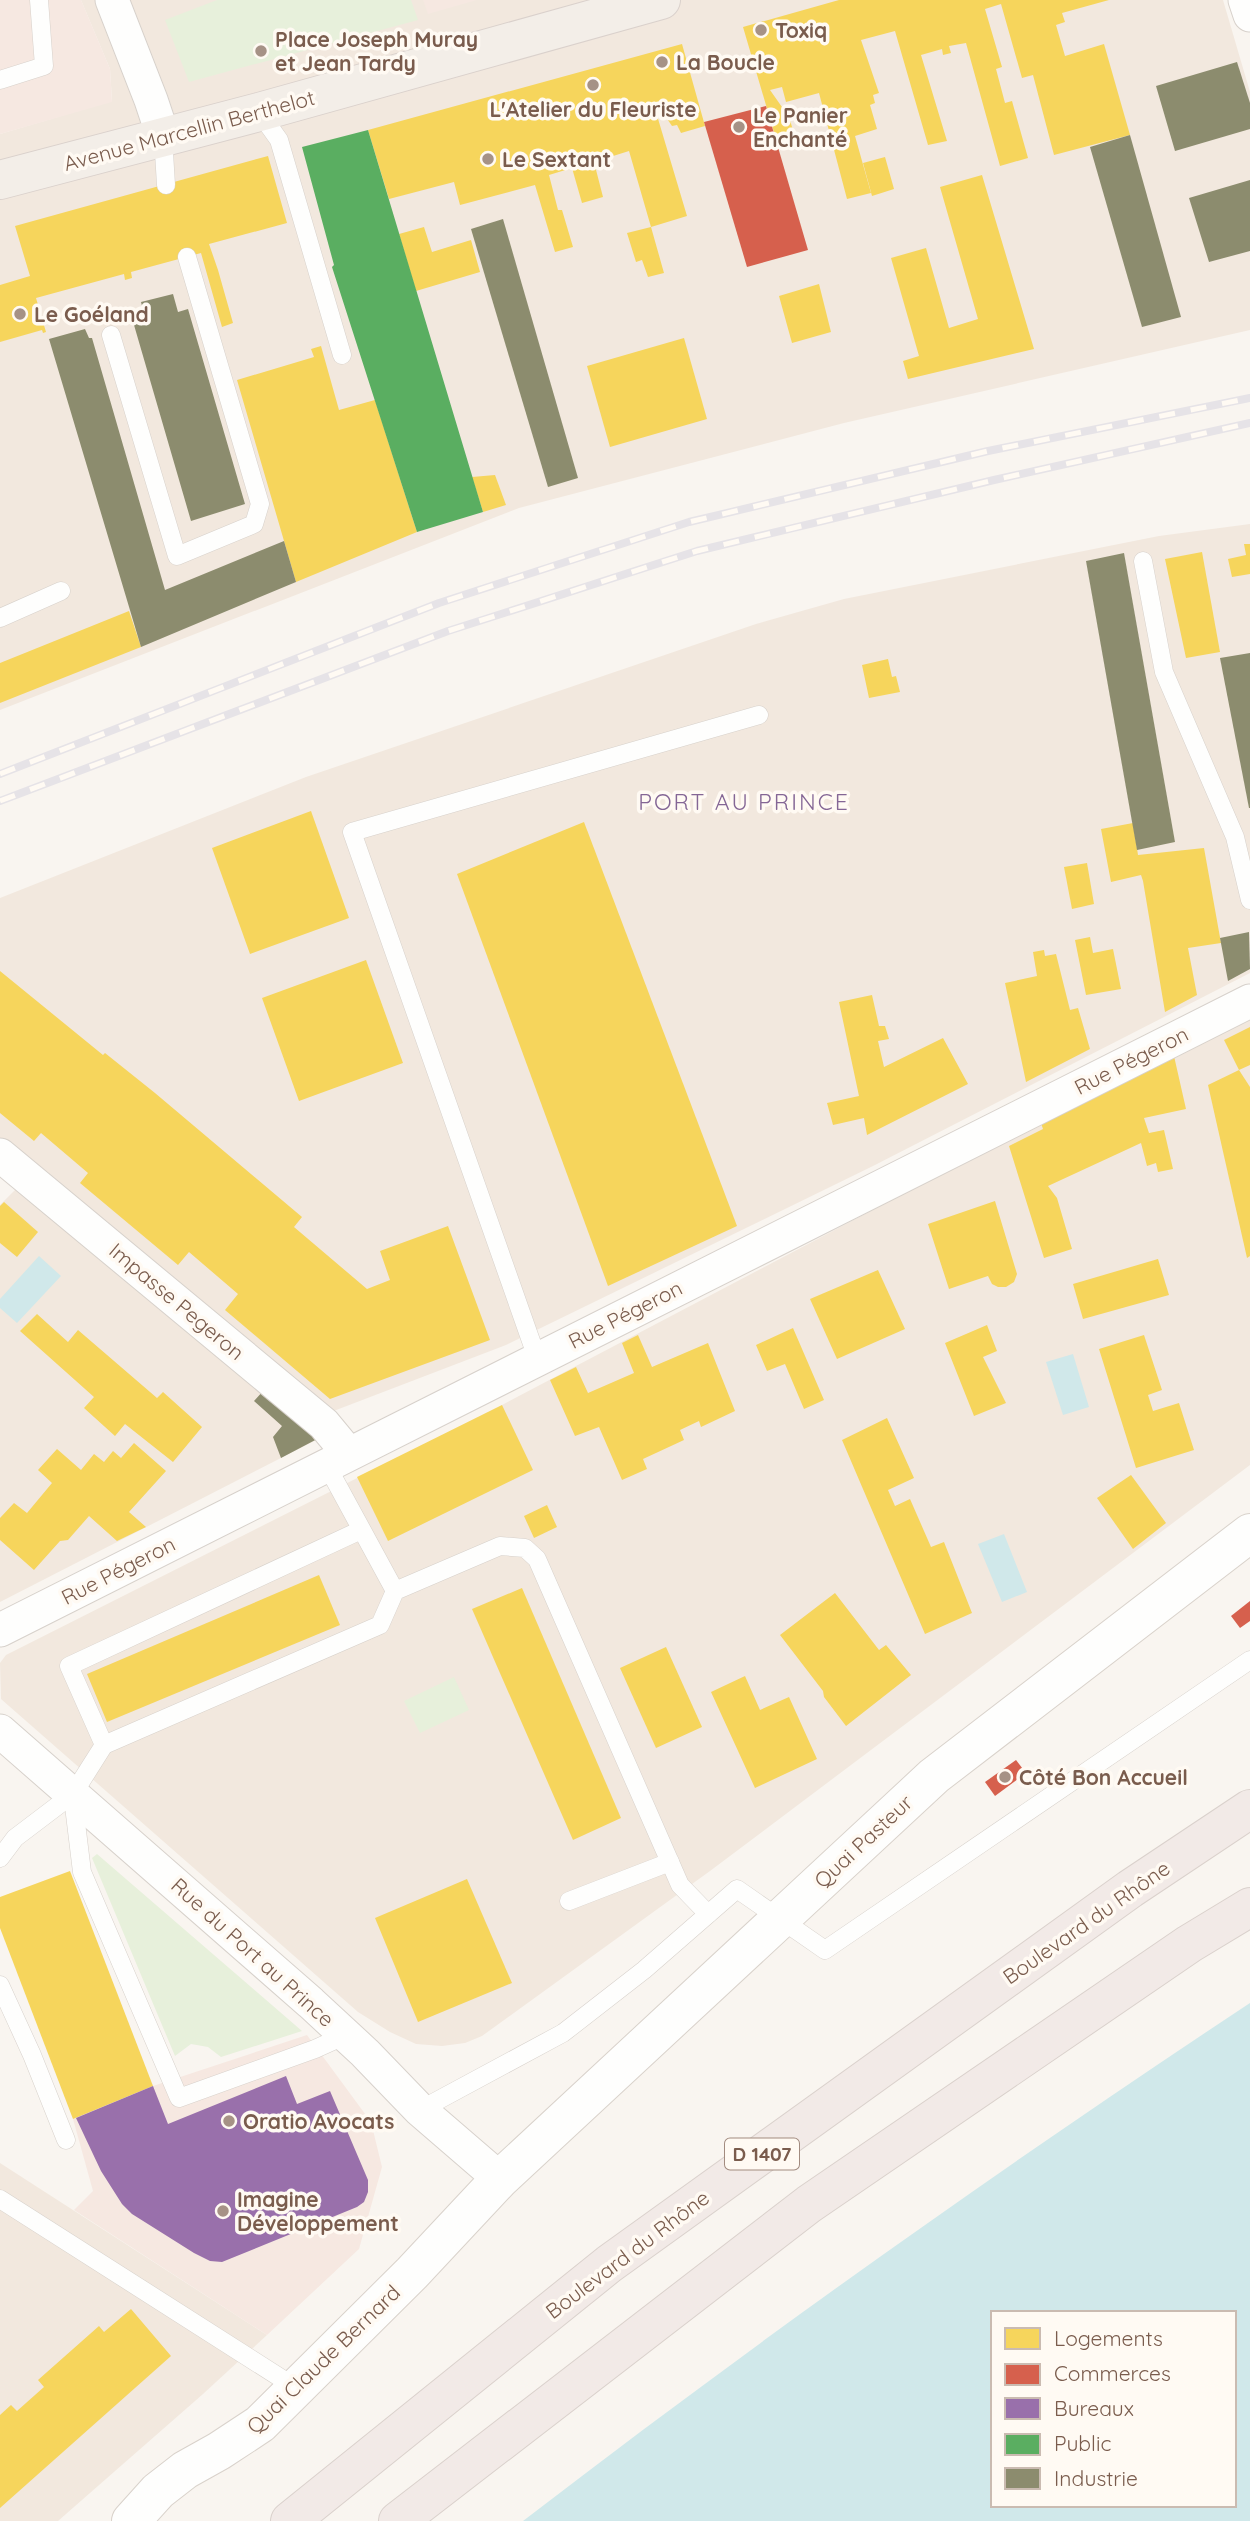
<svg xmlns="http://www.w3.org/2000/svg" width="1250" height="2521" font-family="Quicksand,sans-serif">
	<rect width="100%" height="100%" fill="#f9f5f0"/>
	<g fill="#f2e8de">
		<path d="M81,0h1142l27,92v238l-406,93 -325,85 -519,202v-576l112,-33 -2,-32z"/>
		<path d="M1250,524v449l-377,193 -367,179 -175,67 -331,-269v-245l306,-121 450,-153 88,-25 315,-63z"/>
		<path d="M1250,1016v449l-540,406 -228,165 -17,7 -23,3 -26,-2 -26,-12 -32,-20 -357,-313 -1,-36 6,-8 496,-250 673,-354z"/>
		<path d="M20,1185l302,252 -322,165v-397z"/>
		<path d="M0,2163l267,172 -64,59 -145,127h-58z"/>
	</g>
	<g fill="#f6e8e1">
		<path d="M0,0h81l29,69 2,33 -112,32z"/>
		<path d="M423,0h54l-49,14z"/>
		<path d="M307,2035l64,87 11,45 -23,82 -92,86 -193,-125 19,-19 -20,-72 80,-33z"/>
	</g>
	<g fill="#e7f0db">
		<path d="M217,0h194l7,20 -229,62 -24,-62z"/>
		<path d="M454,1677l15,33 -49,23 -16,-32z"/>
		<path d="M97,1854l205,177 -81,26 -13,-10 -17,-3 -16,12 -83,-198z"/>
	</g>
	<g fill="#d0e8ea" fill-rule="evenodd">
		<path d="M39,1256l22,20 -44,47 -17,-15v-9z"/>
		<path d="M1073,1354l16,53 -26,8 -17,-53z"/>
		<path d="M1004,1534l23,58 -25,10 -24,-58z"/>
		<path d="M1250,2003v518h-727c235,-181 479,-354 727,-518zM993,2313h241v192h-241z"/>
	</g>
	<g fill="#f6d55c">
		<path d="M839,0h270l-47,13 3,9 -9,3 9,31 39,-12 26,91 -76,20 -21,-80 -11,3 -21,-74 -16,5 17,58 -6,2 9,34 7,-2 16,57 -28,8 -34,-123 -17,3 2,7 -8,2 -1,-6 -21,6 26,86 -19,4 -33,-114 -34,9 18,53 -6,2 2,8 -5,2 7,24 -22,7 16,57 -24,6 -28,-106 -33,9 -4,-15 -12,3 19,27 7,23 -18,6 -35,-119z"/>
		<path d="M682,44l23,82 -24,7 -4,-8 -5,1 -11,-16 -5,2 31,104 -36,11 -22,-76 -35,11 9,35 -21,6 -10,-35 -23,7 9,35h4l11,37 -18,5 -20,-67 -75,20 -6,-23 -65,17 -21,-69z"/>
		<path d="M268,156l19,67 -78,21 9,26 15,53 -11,4 -21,-74 -70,19 1,6 -7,2 -1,-6 -88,24 10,34 -3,1 -1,-3 -42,12v-57l30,-9 -15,-50z"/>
		<path d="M885,157l9,32 -22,7 -9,-33z"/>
		<path d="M982,175l52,174 -126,30 -5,-18 16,-5 -28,-98 35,-10 23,80 29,-9 -38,-132z"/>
		<path d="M424,227l8,25 39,-12 9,32 -64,19 -17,-57z"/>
		<path d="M651,227l13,46 -16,4 -6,-17 -6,2 -9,-29z"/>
		<path d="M819,284l12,48 -39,11 -13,-47z"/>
		<path d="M684,338l23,81 -97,28 -23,-81z"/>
		<path d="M321,346l18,64 36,-10 42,132 -121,50 -59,-202 77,-23 -3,-8z"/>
		<path d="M495,475l11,30 -23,7 -11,-35z"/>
		<path d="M1244,544h6v30l-18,3 -4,-18 18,-4z"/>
		<path d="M1202,552l18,100 -34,6 -21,-99z"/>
		<path d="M129,611l12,36 -141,56v-40z"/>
		<path d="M888,659l4,18 4,-1 4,16 -31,6 -7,-33z"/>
		<path d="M311,811l38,107 -99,36 -38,-106z"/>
		<path d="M584,822l153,404 -129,60 -151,-412z"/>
		<path d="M1133,823l5,32 66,-7 17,95 -33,5 9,47 -32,17 -22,-131 -2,-6 -30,7 -10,-53z"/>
		<path d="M1087,863l7,41 -22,5 -8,-42z"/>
		<path d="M1090,937l3,16 20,-4 8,40 -35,6 -11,-55z"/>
		<path d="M1044,950l1,6 11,-2 14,56 8,-2 12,41 -64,33 -21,-99 32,-7 -4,-24z"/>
		<path d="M366,960l37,103 -104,38 -37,-103z"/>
		<path d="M0,971l103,84 2,-2 50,40 147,124 -8,10 73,62 23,-9 -10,-29 68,-25 42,114 -160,59 -105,-89 13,-16 -49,-42 -11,13 -98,-82 8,-10 -47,-40 -7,8 -34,-28z"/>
		<path d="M872,995l7,31h6l4,13 -11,2 6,26 59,-29 25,46 -101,51 -3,-17 -31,7 -6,-22 32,-7 -20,-94z"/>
		<path d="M1250,1027v38l-11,5 -15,-30z"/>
		<path d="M1174,1056l12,53 -42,9 5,15 15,-3 9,39 -15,3 -2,-9 -9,3 -6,-23 -93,43 9,12 15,51 -28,9 -35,-112 34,-17 -2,-6z"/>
		<path d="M1239,1070l11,17v169l-3,2 -39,-173z"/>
		<path d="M995,1201l22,73 -3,8 -8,5h-8l-6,-3 -4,-8 -39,13 -21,-65z"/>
		<path d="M4,1202l34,30 -21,25 -17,-14v-37z"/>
		<path d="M1158,1259l11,36 -86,24 -10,-35z"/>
		<path d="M878,1270l27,59 -68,30 -27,-60z"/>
		<path d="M37,1314l31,28 10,-12 79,68 6,-6 39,35 -29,35 -48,-38 -10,12 -31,-28 10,-11 -74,-66z"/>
		<path d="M987,1325l10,26 -14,6 23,46 -32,13 -29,-73z"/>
		<path d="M793,1328l31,72 -20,9 -19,-45 -18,7 -11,-26z"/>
		<path d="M638,1335l14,32 56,-24 27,68 -34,16 -2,-6 -19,9 4,10 -41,19 4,10 -25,11 -23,-53 -24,9 -25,-56 26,-13 12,26 46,-20 -12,-30z"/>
		<path d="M1144,1335l18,55 -14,5 5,16 26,-8 15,47 -58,18 -37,-119z"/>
		<path d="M502,1405l31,65 -145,71 -31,-64z"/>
		<path d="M887,1418l27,60 -26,12 7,16 15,-7 21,48 13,-5 28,71 -47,21 -83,-194z"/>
		<path d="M134,1443l32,28 -37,41 17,15 -29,14 -28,-25 -21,24 -8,1 -26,29 -34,-30v-22l14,-15 13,10 25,-30 -14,-13 19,-21 24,21 13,-16 10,8 9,-11 8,7z"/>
		<path d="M1131,1475l35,48 -33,26 -36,-51z"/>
		<path d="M547,1505l10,22 -23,11 -10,-22z"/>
		<path d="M319,1575l21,50 -233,97 -20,-48z"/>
		<path d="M522,1588l99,230 -48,22 -101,-231z"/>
		<path d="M835,1593l44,57 7,-5 25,30 -65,51 -22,-29 -1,-6 -43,-56z"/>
		<path d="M666,1647l36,80 -46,21 -36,-80z"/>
		<path d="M745,1676l15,34 29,-13 28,62 -62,29 -44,-96z"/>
		<path d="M70,1871l83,215 -80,33 -73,-191v-31z"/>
		<path d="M467,1879l45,104 -94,39 -43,-104z"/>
		<path d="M131,2309l40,47 -171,152v-93l11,-10 6,6 27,-24 -6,-7 61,-54 5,6z"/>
	</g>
	<g fill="#d6604d">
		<path d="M766,106l42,144 -61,17 -43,-145z"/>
		<path d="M1250,1601v20l-10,7 -9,-12z"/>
		<path d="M1016,1760l10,13 -31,23 -10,-14z"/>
	</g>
	<path fill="#9970ab" d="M286,2076l11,28 33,-13 38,89v12l-4,10 -7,5 -135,55 -12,-1 -16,-8 -62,-39 -10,-10 -21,-33 -25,-53 77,-32 15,38z"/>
	<path fill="#5aae61" d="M368,130l115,382 -66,20 -85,-265 2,-2 -32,-118z"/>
	<g fill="#8c8c6e">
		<path d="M1237,62l13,41v26l-75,22 -19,-65z"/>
		<path d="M1130,135l51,182 -39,10 -52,-180z"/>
		<path d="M1250,180v71l-41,11 -20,-64z"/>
		<path d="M503,219l75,259 -30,9 -77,-258z"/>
		<path d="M173,294l5,18 10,-3 57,195 -54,17 -57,-196 12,-4 -5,-19z"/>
		<path d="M85,329l4,9h3l73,252 119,-49 12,41 -155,65 -92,-308z"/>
		<path d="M1124,553l51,289 -38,8 -51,-289z"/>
		<path d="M1250,653v155h-1l-29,-150z"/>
		<path d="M1249,932l1,37 -22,12 -8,-43z"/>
		<path d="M264,1390l57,47 -40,21 -8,-21 9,-11 -28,-25z"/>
	</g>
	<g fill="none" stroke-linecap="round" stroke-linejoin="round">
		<defs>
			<g id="lane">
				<path d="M0,80l44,-14 -5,-66"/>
				<path d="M259,112l20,28 63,215"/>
				<path d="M163,136l3,49"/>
				<path d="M111,335l66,221 77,-32 6,-20 -73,-247"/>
				<path d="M1143,561l21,111 71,165 15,63"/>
				<path d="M0,618l61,-27"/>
				<path d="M537,1358l-185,-526 407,-117"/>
				<path d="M326,1464l69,127"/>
				<path d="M104,1745l-35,-79 292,-136"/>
				<path d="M73,1798l9,74 97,226 136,-49 31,-14"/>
				<path d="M0,1858l15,-20 58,-44 31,-49 276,-120 15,-34 105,-45 25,2 12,11 143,326 28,29"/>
				<path d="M569,1901l101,-39"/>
				<path d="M0,1985l32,70 34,85"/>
				<path d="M420,2110l143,-77 81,-63 93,-81 88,61 425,-290"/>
				<path d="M0,2199l298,190"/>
			</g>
			<g id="street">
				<path d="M112,0l39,100 12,36"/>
				<path d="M1245,0l5,15"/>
				<path d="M0,1155l324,269 24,29"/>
				<path d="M0,1630l1250,-629"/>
				<path d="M0,1731l311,272 54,50 55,57 80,69"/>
			</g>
			<path id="secondary" d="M131,2521l27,-30 27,-21 34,-19 41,-27 152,-151 88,-94 434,-403 316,-243"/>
			<path id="primary" d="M0,180l259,-68 402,-112"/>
			<g id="highway">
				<path d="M290,2521l319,-257 521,-375 120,-80"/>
				<path d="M398,2521l411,-317 380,-260 61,-37"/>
			</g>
		</defs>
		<use href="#lane" stroke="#d7d1cb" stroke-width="19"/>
		<use href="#street" stroke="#d7d1cb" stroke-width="35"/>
		<use href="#secondary" stroke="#d9d2cb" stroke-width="40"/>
		<use href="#primary" stroke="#dad1cc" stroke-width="40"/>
		<use href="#highway" stroke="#dad1cc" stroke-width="40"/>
		<use href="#lane" stroke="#fefefd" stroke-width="18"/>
		<use href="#street" stroke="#fefefd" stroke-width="33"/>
		<use href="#secondary" stroke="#fefefd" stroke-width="38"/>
		<use href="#primary" stroke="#f3eee8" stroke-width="38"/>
		<use href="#highway" stroke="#f2eae7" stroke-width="38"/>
		<defs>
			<g id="rail">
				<path d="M0,774l439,-171 250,-81 299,-71 262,-53"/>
				<path d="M0,801l448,-170 249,-80 297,-71 256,-57"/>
			</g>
		</defs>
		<use href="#rail" stroke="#e6e3e7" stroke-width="8"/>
		<use href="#rail" stroke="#fffaf3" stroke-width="5" stroke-dasharray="16" stroke-linecap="butt"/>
	</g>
	<g fill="#a69286" stroke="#fffaf3" stroke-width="2.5">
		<circle cx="761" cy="30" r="7"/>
		<circle cx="261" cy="51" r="7"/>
		<circle cx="662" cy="62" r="7"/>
		<circle cx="593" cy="85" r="7"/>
		<circle cx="739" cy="127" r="7"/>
		<circle cx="488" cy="159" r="7"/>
		<circle cx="20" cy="314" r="7"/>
		<circle cx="1005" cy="1777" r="7"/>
		<circle cx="229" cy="2121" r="7"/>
		<circle cx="223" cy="2211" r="7"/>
	</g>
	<g text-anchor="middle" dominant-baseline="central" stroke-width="7" stroke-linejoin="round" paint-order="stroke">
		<rect fill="#fffaf3" stroke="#a28b7f" stroke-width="2" x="725" y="2138.5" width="74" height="31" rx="5"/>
		<g font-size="19" font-weight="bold" fill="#7a5c4d">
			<text x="762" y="2154">D 1407</text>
		</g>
		<g font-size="21" font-weight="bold" fill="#7a5c4d" stroke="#fffaf3" text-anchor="start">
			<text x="775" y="30">Toxiq</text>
			<text x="275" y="39">Place Joseph Muray<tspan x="275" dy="24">et Jean Tardy</tspan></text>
			<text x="676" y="62">La Boucle</text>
			<text x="593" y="109" text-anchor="middle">L'Atelier du Fleuriste</text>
			<text x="753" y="115">Le Panier<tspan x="753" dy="24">Enchanté</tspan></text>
			<text x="502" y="159">Le Sextant</text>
			<text x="34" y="314">Le Goéland</text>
			<text x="1019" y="1777">Côté Bon Accueil</text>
			<text x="243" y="2121">Oratio Avocats</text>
			<text x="237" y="2199">Imagine<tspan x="237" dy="24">Développement</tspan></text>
		</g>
		<g font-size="21" fill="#7a5c4d" stroke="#fffaf3">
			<text transform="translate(189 130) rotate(-15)">Avenue Marcellin Berthelot</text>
			<text transform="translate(1131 1060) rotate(-27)">Rue Pégeron</text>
			<text transform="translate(177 1301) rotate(40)">Impasse Pegeron</text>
			<text transform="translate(625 1314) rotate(-27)">Rue Pégeron</text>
			<text transform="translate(118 1570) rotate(-27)">Rue Pégeron</text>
			<text transform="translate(863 1841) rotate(-43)">Quai Pasteur</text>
			<text transform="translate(1086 1922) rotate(-35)">Boulevard du Rhône</text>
			<text transform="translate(253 1952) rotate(42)">Rue du Port au Prince</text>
			<text transform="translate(627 2254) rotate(-37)">Boulevard du Rhône</text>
			<text transform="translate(323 2359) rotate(-44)">Quai Claude Bernard</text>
		</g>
		<g font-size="23" letter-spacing="2" fill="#846695" stroke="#fffaf3">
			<text x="744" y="801">PORT AU PRINCE</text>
		</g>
	</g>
	<rect x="991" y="2311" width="245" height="196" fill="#fffaf3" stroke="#cabbb1" stroke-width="2"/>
	<rect x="1005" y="2328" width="35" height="21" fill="#f6d55c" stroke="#cabbb1" stroke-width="2"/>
	<text x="1054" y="2346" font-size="21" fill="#7a5c4d">Logements</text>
	<rect x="1005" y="2364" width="35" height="21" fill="#d6604d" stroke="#cabbb1" stroke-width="2"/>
	<text x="1054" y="2381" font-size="21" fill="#7a5c4d">Commerces</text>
	<rect x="1005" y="2398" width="35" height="21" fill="#9970ab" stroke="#cabbb1" stroke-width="2"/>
	<text x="1054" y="2416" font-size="21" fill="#7a5c4d">Bureaux</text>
	<rect x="1005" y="2434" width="35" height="21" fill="#5aae61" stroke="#cabbb1" stroke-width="2"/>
	<text x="1054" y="2451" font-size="21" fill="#7a5c4d">Public</text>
	<rect x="1005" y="2468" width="35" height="21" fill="#8c8c6e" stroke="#cabbb1" stroke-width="2"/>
	<text x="1054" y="2486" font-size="21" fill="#7a5c4d">Industrie</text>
</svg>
